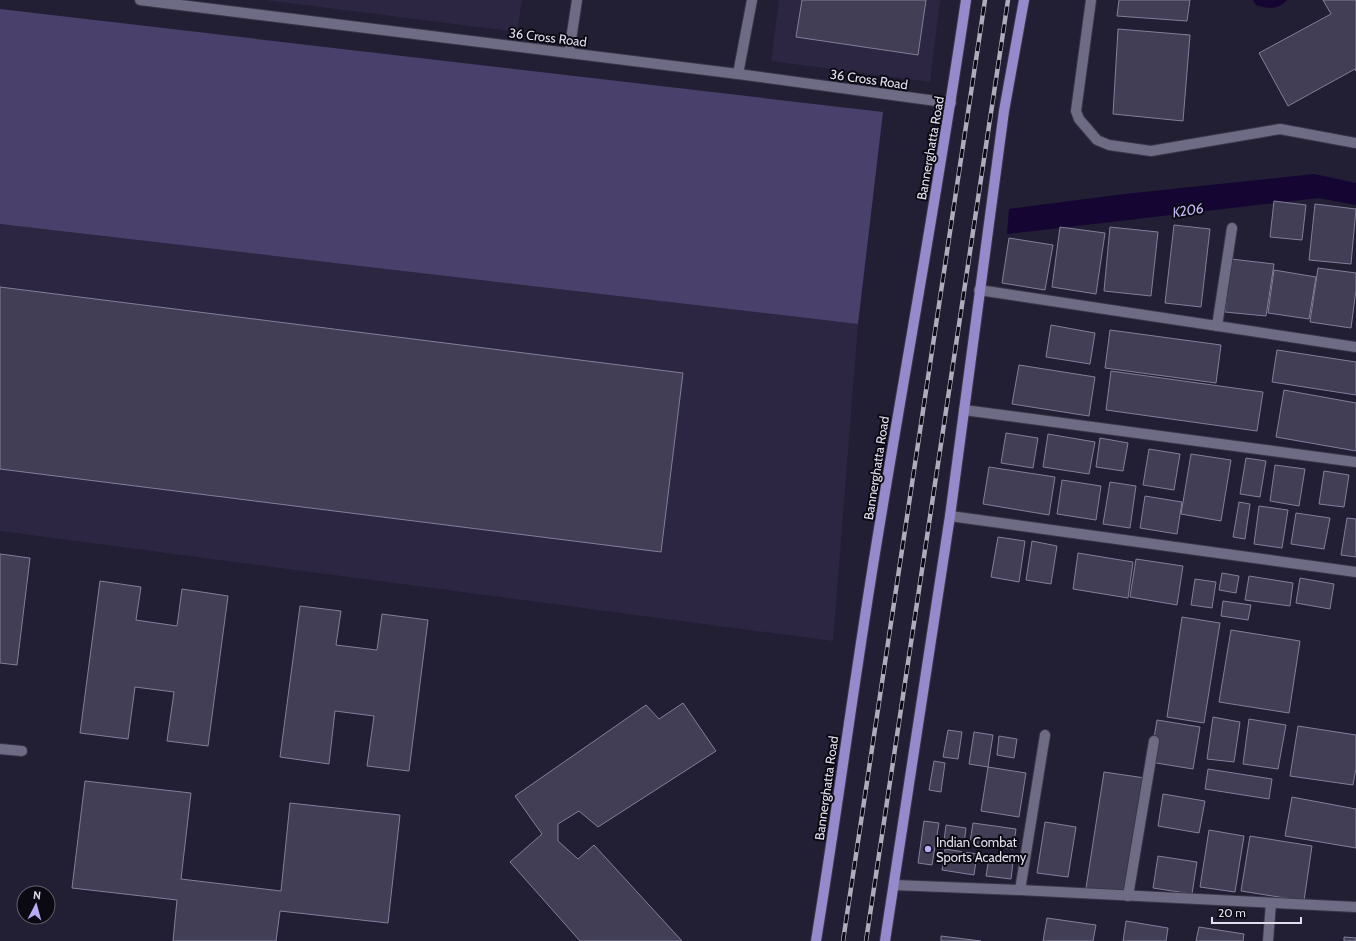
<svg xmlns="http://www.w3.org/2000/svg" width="1356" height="941" font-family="Cabin,sans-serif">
	<rect width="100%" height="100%" fill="#221e34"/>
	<g fill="#2c2643">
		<path d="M265,0h257l-5,32z"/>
		<path d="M779,0h161l-10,82 -159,-21z"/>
		<path d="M0,224l858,100 -25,317 -833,-110z"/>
	</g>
	<path fill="#49416b" d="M0,9l883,103 -25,212 -858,-100z"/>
	<g fill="#140532">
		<path d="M1253,0h34c-9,10 -19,9 -31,5z"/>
		<path d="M1314,174l42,9v22l-38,-7 -311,36 2,-25 116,-15z"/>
	</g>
	<g fill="#413e56" stroke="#837f9a">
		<path d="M802,0h124l-8,55 -122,-18z"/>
		<path d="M1119,0h71l-3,21 -70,-5z"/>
		<path d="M1323,0h33v71l-1,-2 -67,37 -29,-53 72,-39z"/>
		<path d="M1118,29l72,6 -7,86 -70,-7z"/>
		<path d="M1274,201l32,4 -4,35 -32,-3z"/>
		<path d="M1315,204l41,5 -5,55 -42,-4z"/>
		<path d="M1174,225l36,4 -9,78 -36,-4z"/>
		<path d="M1060,227l45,6 -9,61 -44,-7z"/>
		<path d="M1110,227l48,5 -7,64 -47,-5z"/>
		<path d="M1009,238l44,7 -8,45 -43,-7z"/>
		<path d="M1231,259l43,5 -8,52 -41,-4z"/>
		<path d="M1318,268l38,5v17l-5,38 -41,-6z"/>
		<path d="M1274,270l42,7 -7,42 -41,-6z"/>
		<path d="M0,287l683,86 -22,179 -661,-83z"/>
		<path d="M1051,325l44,8 -5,31 -44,-7z"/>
		<path d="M1110,330l111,15 -5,38 -111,-15z"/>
		<path d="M1277,350l79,12v33l-84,-13z"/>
		<path d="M1019,365l76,12 -6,39 -77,-12z"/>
		<path d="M1111,371l152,21 -6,39 -151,-21z"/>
		<path d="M1284,390l72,13v48l-80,-14z"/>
		<path d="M1006,433l32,5 -5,30 -32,-5z"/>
		<path d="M1048,434l47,8 -6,32 -46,-7z"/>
		<path d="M1100,438l28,5 -5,28 -27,-4z"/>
		<path d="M1149,449l31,5 -6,36 -31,-5z"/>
		<path d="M1191,454l40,6 -10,61 -40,-7z"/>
		<path d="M1246,458l20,3 -6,36 -20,-3z"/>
		<path d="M1275,465l30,4 -6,37 -29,-5z"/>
		<path d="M989,467l66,10 -6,38 -66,-11z"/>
		<path d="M1324,471l25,4 -5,32 -25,-3z"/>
		<path d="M1062,480l39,6 -5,34 -39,-6z"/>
		<path d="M1110,482l26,4 -6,42 -27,-4z"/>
		<path d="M1145,496l37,6 -5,32 -37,-6z"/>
		<path d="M1239,502l11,2 -5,35 -12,-2z"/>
		<path d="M1259,506l29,4 -6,38 -28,-4z"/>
		<path d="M1296,513l34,5 -6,31 -33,-5z"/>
		<path d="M1347,518l9,1v38l-15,-2z"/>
		<path d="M998,537l27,4 -6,41 -28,-5z"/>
		<path d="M1032,541l25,5 -6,38 -25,-4z"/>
		<path d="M1078,553l55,9 -5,36 -55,-9z"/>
		<path d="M0,554l30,4 -13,107 -17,-2z"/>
		<path d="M1136,559l47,7 -6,39 -47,-8z"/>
		<path d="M1222,573l17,3 -3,17 -17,-3z"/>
		<path d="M1249,576l44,7 -3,23 -45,-6z"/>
		<path d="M1300,578l34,6 -4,25 -34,-6z"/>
		<path d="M1195,579l21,3 -4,26 -21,-3z"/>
		<path d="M100,581l41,6 -5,33 41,6 5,-37 46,7 -20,150 -41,-5 7,-49 -39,-5 -7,52 -48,-6z"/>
		<path d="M1223,601l28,4 -3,15 -27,-4z"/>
		<path d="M300,606l41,5 -5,34 41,5 5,-36 46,6 -19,151 -42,-5 7,-50 -39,-5 -6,53 -49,-7z"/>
		<path d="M1182,617l38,6 -16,100 -37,-6z"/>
		<path d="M1231,630l69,11 -11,72 -70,-11z"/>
		<path d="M683,703l33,48 -118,76 -19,-16 -21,13v17l20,18 16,-14 88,96h-102l-70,-79 32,-28 -27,-38 131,-91 13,14z"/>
		<path d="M1213,717l27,5 -6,40 -27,-3z"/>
		<path d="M1249,719l37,6 -8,44 -35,-5z"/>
		<path d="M1157,720l43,7 -7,42 -43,-7z"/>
		<path d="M1298,726l58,9v33l-3,17 -63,-9z"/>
		<path d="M948,730l14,2 -4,27 -15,-2z"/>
		<path d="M974,732l19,3 -5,32 -19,-3z"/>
		<path d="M999,736l18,3 -3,19 -17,-3z"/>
		<path d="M934,761l11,2 -4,29 -12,-2z"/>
		<path d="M988,767l38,6 -7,44 -38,-6z"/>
		<path d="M1208,769l64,10 -3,20 -64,-10z"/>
		<path d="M1104,772l41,6 -18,116 -41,-6z"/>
		<path d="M85,781l106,12 -10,86 100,12 9,-88 110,12 -12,108 -108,-12 -4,30h-103l4,-41 -105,-12z"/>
		<path d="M1163,794l42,7 -6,32 -41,-7z"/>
		<path d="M1292,797l64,12v39l-71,-12z"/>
		<path d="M924,821l15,2 -7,42 -14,-2z"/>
		<path d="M1045,822l31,5 -8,50 -31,-4z"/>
		<path d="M973,823l43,6 -3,20 -43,-7z"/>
		<path d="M946,825l20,3 -2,16 -20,-3z"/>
		<path d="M1209,830l35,6 -9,56 -35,-5z"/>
		<path d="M1250,836l62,10 -8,55 -63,-10z"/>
		<path d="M945,849l32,5 -3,21 -32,-5z"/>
		<path d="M1158,856l39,6 -5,32 -39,-6z"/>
		<path d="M989,858l24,4 -2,17 -25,-3z"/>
		<path d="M1047,918l49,7 -3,16h-50z"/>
		<path d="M1126,921l42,7 -2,13h-43z"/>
		<path d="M1199,927l45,7 -1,7h-47z"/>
		<path d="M941,936l40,5h-40z"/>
		<path d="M1344,937l12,1v3h-12z"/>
	</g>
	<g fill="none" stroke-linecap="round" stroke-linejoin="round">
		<defs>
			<g id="street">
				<path d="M1091,0l-15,111 3,8 18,21 12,5 42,6 129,-22 76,14"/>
				<path d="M569,53l8,-53"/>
				<path d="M738,74l14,-74"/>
				<path d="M979,290l377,57"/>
				<path d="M1217,326l15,-98"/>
				<path d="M964,410l392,52"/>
				<path d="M950,516l406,56"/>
				<path d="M0,749l22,2"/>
				<path d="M894,885l126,5 336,17"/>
				<path d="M1020,890l25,-155"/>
				<path d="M1128,896l26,-155"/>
				<path d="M1268,941l3,-38"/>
			</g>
			<path id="secondary" d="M140,0l598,74 213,29"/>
			<g id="primary">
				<path d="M816,941c21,-129 38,-259 59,-388 30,-185 64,-368 91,-553"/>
				<path d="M885,941l65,-425 54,-405 20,-111"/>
			</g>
		</defs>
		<use href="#street" stroke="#3b3749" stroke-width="12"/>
		<use href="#secondary" stroke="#3b3749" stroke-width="12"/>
		<use href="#primary" stroke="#3b3749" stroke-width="12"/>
		<use href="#street" stroke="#6e6b85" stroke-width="10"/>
		<use href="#secondary" stroke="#6e6b85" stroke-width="10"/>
		<use href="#primary" stroke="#968acc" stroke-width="10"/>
		<defs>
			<g id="rail">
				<path d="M843,941l142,-941"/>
				<path d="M866,941l142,-941"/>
			</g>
		</defs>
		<use href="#rail" stroke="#aeacbd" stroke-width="4.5"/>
		<use href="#rail" stroke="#0b0a13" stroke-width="3" stroke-dasharray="9" stroke-linecap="butt"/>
	</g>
	<circle fill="#b8abf7" stroke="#0b0a13" stroke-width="1.5" cx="928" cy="849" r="4"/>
	<g text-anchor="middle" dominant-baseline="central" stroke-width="4" stroke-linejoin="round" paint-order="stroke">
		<g font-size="13" fill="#e1dfee" stroke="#0b0a13">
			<text transform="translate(548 37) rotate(7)">36 Cross Road</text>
			<text transform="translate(869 79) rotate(8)">36 Cross Road</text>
			<text transform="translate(930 148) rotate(-80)">Bannerghatta Road</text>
			<text transform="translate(876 468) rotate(-81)">Bannerghatta Road</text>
			<text transform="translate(826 788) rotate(-82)">Bannerghatta Road</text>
		</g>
		<g font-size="13" fill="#e1dfee" stroke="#0b0a13" text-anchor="start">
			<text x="936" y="842">Indian Combat<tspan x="936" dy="15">Sports Academy</tspan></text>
		</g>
		<g font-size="14" font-style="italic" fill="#c3b9fa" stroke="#0b0a13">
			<text transform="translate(1188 210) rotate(-9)">K206</text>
		</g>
	</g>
	<g transform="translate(36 905) rotate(6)"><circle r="19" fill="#0b0a13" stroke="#615f6b"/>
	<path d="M0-3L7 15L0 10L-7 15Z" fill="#b8abf7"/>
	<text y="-6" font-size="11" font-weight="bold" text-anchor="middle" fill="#e1dfee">N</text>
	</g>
	<path d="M1212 917v6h89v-6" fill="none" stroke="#e1dfee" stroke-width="2"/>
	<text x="1218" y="917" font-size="12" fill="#e1dfee" stroke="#0b0a13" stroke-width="3" paint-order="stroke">20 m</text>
</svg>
